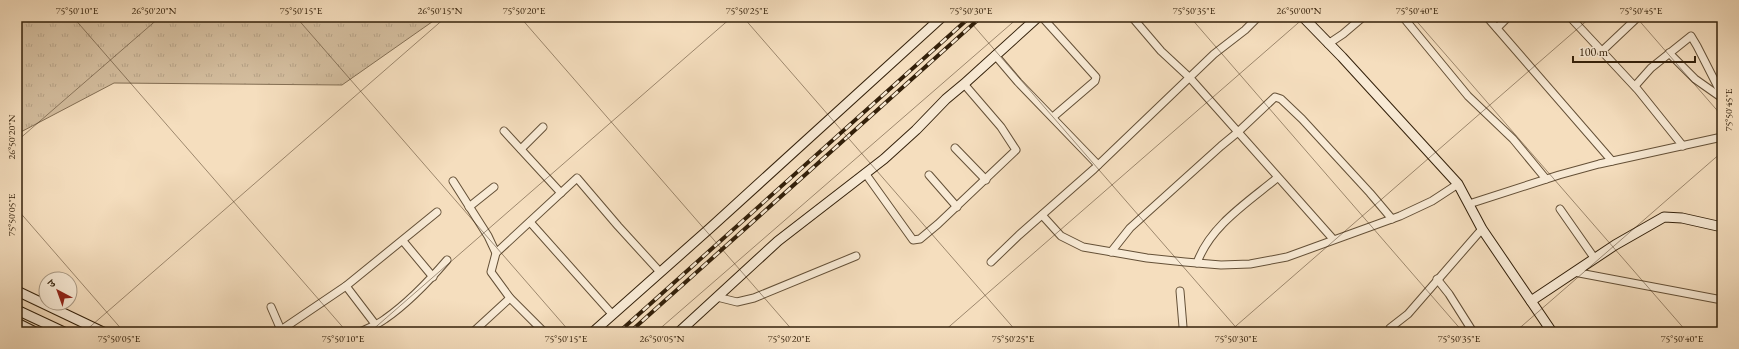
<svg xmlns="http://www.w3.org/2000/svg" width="1739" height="349" font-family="'EB Garamond','Noto Serif Devanagari',serif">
	<defs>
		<pattern id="grass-tufts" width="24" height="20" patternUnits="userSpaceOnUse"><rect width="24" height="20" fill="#d4be9f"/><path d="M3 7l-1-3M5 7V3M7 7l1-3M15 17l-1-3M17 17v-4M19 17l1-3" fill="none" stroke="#b6a388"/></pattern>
	</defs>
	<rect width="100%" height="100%" fill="#f5debe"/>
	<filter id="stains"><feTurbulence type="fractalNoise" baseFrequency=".005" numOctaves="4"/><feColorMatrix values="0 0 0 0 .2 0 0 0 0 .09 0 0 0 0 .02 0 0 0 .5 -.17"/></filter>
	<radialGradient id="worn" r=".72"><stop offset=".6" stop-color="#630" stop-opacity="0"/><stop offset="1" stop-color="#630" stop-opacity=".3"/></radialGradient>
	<path fill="url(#grass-tufts)" stroke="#846f54" d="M17,17h422l-97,68 -228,-2 -97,51z"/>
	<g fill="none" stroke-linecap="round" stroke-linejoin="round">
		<defs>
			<g id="street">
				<path d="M1042,17l54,60 -1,4 -42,36"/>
				<path d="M1132,17l29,34 29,27 143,161"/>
				<path d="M1403,17l65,79 45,43 33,40"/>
				<path d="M1487,17l125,144"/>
				<path d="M1570,17l68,73 45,56"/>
				<path d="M1497,28l11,-11"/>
				<path d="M1328,44l15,-10 20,-17"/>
				<path d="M1601,52l37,-35"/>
				<path d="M1669,53l26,26 27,19"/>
				<path d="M995,55l23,27 80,83"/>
				<path d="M1635,86l16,-18 40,-32 6,10 25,49"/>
				<path d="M504,131l57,62"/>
				<path d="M955,148l31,32"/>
				<path d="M521,149l22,-22"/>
				<path d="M865,173l48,67 7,-1 18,-15 78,-74 -15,-23 -37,-43"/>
				<path d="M929,175l28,32"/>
				<path d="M453,181l35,55 8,17 81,-75 41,48 42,46"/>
				<path d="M1469,204l90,-29 40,-11 123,-27"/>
				<path d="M469,207l25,-20"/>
				<path d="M1560,209l35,50"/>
				<path d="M1042,215l19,21 22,11 64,11 38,4 36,3 29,-1 37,-7 113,-41 32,-15 26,-17"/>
				<path d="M530,222l82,92"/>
				<path d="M403,241l30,36"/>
				<path d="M1111,252l19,-24 91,-82 17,-14 37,-35 6,2 21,20 68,74 22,26"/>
				<path d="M496,253l-5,19 19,26 34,34"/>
				<path d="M991,262l28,-27 75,-66 120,-115 31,-24 13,-13"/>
				<path d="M1197,263c13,-37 51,-61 80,-85"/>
				<path d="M1574,272l148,28"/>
				<path d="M1437,279l12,15 24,38"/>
				<path d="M346,286l29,38"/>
				<path d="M1180,291l3,36"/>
				<path d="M717,297l20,5 17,-4 102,-42"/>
				<path d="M271,307l10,23"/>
				<path d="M282,332l-1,-2 65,-44 91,-74"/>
				<path d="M360,332c8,-4 17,-7 25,-13 23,-16 44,-38 62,-59"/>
				<path d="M473,332l37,-34"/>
				<path d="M1389,332l1,-4 18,-14 74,-85"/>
			</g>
			<g id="secondary">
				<path d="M1303,17l39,40 116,127 24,45 70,103"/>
				<path d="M17,291l86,41"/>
				<path d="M1531,301l84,-56 49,-28 18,1 40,9"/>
				<path d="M17,310l47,22"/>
				<path d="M17,323l18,9"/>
				<path d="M593,332l116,-103 233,-212"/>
				<path d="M679,332l99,-91 106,-82 32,-29 30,-31 18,-15 74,-67"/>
			</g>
		</defs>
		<use href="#street" stroke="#645037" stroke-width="9"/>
		<use href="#secondary" stroke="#33200a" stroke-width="11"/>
		<use href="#street" stroke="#f8ead5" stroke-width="7"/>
		<use href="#secondary" stroke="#f8ead5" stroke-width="9"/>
		<defs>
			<g id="rail">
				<path d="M619,332l351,-315"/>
				<path d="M630,332l351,-315"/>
			</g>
		</defs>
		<use href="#rail" stroke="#33200a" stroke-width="4"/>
		<use href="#rail" stroke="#f8ead5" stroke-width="2.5" stroke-dasharray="8" stroke-linecap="butt"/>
	</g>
	<path fill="none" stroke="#33200a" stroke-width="1" stroke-opacity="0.45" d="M73,17l274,315M296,17l274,315M520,17l274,315M743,17l274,315M966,17l274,315M1190,17l273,315M1413,17l274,315M1636,17l86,99M17,141l143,-124M17,209l107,123M84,332l362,-315M370,332l362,-315M656,332l363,-315M943,332l362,-315M1229,332l362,-315M1515,332l207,-180"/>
	<rect width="1739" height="349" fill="none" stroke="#f5debe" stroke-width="44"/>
	<g transform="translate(58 291) rotate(319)"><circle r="19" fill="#f8ead5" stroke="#a99984"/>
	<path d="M0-3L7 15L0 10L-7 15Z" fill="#8f2418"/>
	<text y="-6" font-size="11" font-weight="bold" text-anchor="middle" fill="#33200a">उ</text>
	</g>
	<path d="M1573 56v6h122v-6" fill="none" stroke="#33200a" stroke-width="2"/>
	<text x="1579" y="56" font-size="12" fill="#33200a" stroke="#f8ead5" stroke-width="3" paint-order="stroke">100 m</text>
	<rect x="22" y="22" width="1695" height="305" fill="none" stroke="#33200a" stroke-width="1.5"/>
	<g font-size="10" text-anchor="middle" fill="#33200a">
		<text x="77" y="14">75°50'10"E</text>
		<text x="154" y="14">26°50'20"N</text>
		<text x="301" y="14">75°50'15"E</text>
		<text x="440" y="14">26°50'15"N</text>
		<text x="524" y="14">75°50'20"E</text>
		<text x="747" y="14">75°50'25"E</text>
		<text x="971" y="14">75°50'30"E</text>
		<text x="1194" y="14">75°50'35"E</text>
		<text x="1299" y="14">26°50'00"N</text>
		<text x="1417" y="14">75°50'40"E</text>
		<text x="1641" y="14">75°50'45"E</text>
		<text transform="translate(1728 110) rotate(-90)" y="4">75°50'45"E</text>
		<text transform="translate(11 137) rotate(-90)" y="4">26°50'20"N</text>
		<text transform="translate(11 215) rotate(-90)" y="4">75°50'05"E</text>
		<text x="119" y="342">75°50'05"E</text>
		<text x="343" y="342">75°50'10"E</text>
		<text x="566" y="342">75°50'15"E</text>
		<text x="662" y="342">26°50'05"N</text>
		<text x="789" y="342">75°50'20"E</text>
		<text x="1013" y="342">75°50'25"E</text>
		<text x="1236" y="342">75°50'30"E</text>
		<text x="1459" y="342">75°50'35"E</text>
		<text x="1682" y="342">75°50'40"E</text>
	</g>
	<rect width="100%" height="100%" filter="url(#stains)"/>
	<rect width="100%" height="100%" fill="url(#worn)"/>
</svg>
